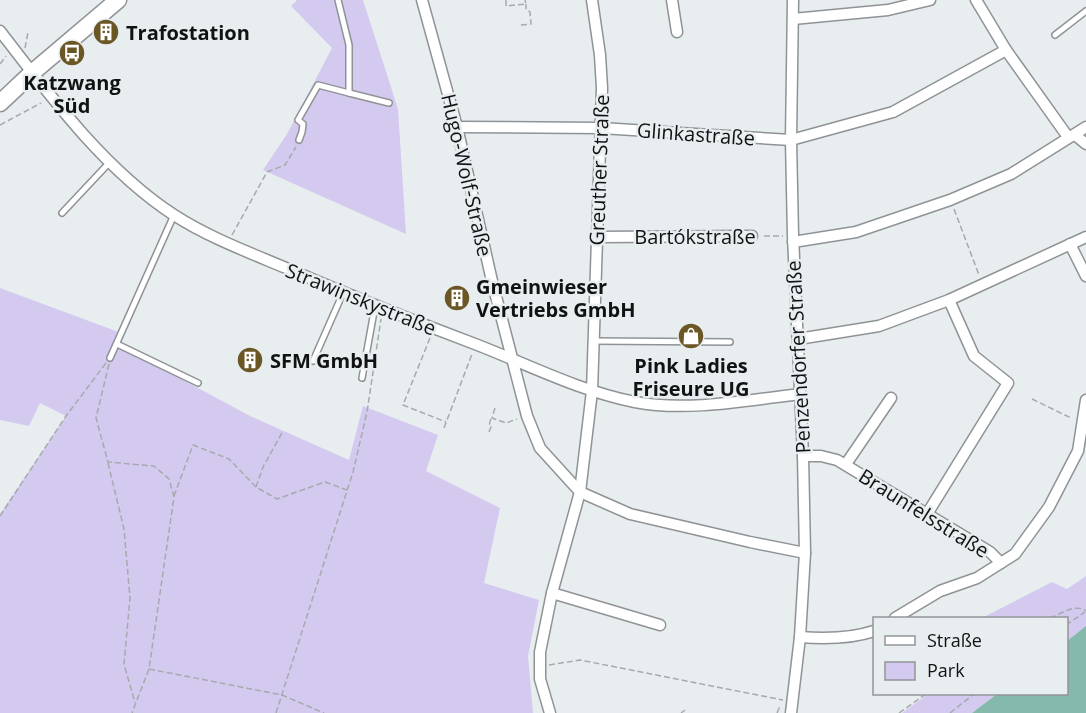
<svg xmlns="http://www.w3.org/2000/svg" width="1086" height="713" font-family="'Open Sans',sans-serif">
	<rect width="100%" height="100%" fill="#e8edf0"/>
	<g fill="#d4caf0">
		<path d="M297,0h66l35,109 8,125 -143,-64 24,-36 45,-86 -41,-42z"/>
		<path d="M0,288l124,46 -4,12 130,70 99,44 14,-54 75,29 -12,36 74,37 -16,75 55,17 -11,56 5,57h-533v-199l66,-98 -26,-13 -11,23 -29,-6z"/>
		<path d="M1086,576v50l-19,15 -1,-23h-84l70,-36 15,7z"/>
		<path d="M928,694h69l-25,19h-70z"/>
	</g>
	<path fill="#84b9ab" d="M1086,626v87h-114l25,-19h69l1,-53z"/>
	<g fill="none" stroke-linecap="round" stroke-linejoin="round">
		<defs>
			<g id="lane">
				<path d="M1055,35l31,-24"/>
				<path d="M349,93l40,10"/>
				<path d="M299,140l3,-8 1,-8 -5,-4 20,-35 31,8v-48l-11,-45"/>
				<path d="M62,213l47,-50"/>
				<path d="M593,341l137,1"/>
				<path d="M117,344l81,39"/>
				<path d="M110,358l64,-143"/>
				<path d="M313,361l30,-68"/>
				<path d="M362,378l13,-72"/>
			</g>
			<g id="street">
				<path d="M422,0l35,127 35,154 35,135 13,32 40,44 50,22 120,28 55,11"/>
				<path d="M672,0l5,32"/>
				<path d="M976,0l30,50 62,87"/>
				<path d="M793,19l95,-9 42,-10"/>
				<path d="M0,31c50,65 105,139 174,184 34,22 74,37 112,53 63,27 125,52 189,76 52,20 104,47 160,58 52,10 114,-2 165,-8"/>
				<path d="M457,127l144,1 190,12 102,-28 113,-62"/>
				<path d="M1075,135l11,9"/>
				<path d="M597,237l155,-1"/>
				<path d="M793,242l63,-10 94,-32 61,-26 75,-47"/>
				<path d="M1070,244l16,32"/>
				<path d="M798,339l81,-13 70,-26 137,-63"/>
				<path d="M803,456h18l16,4 153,92 11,11"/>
				<path d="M846,464l45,-66"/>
				<path d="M927,514l81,-131 -34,-27 -25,-56"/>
				<path d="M552,593l108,32"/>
				<path d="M895,618l45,-27 37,-13 38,-24 34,-47 29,-56 8,-51"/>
				<path d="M800,637c25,2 50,2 74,-6"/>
				<path d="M550,713l-10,-34v-27l12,-59 28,-101 12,-101 10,-303 -2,-33 -8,-55"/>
				<path d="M791,713l9,-76 5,-84 -2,-97 -10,-220 -2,-96 2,-140"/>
			</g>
			<path id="secondary" d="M0,103l33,-31 85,-72"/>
		</defs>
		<use href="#lane" stroke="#8f9396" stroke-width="8"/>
		<use href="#street" stroke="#8f9396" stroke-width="13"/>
		<use href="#secondary" stroke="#8f9396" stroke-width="19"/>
		<g stroke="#a6aaac" stroke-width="1.5" stroke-dasharray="6 3" stroke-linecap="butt">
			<path d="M506,0v6l20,-2 -1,-4"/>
			<path d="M521,25l10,-1 -1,-12 -4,-3v-5"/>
			<path d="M25,48l3,-16"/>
			<path d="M0,64l6,-8"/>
			<path d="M0,125l41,-22"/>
			<path d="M954,209l25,66"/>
			<path d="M232,235l35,-63 18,-7 11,-18"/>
			<path d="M764,236h19"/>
			<path d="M430,338l-27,67 43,17"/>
			<path d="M109,364l-13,54 12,44 46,4 15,13 5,18 -25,172 -17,44"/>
			<path d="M1032,399l39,19"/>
			<path d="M495,408l-3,10 14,5 11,-4"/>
			<path d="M444,428l28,-74"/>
			<path d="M489,432l2,-5 -2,-1 2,-8"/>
			<path d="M108,463l16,66 6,69 -6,66 11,39"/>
			<path d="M256,487l7,-20 20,-36"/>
			<path d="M174,496l19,-51 36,14 27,28 21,12 48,-17 22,8"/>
			<path d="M0,516l66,-100 40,-53"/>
			<path d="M1050,618c11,-4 25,-15 36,-7"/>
			<path d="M1066,625l19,-13"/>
			<path d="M549,665l31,-5 203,40"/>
			<path d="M149,669l133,26 42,18"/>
			<path d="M276,713l77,-241 14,-60 14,-93"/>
			<path d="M681,713l4,-3"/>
			<path d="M777,713l3,-7"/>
			<path d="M899,713l27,-19"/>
			<path d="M950,713l24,-19"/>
		</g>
		<use href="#lane" stroke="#fff" stroke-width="5"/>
		<use href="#street" stroke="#fff" stroke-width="10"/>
		<use href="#secondary" stroke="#fff" stroke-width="16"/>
	</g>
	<defs>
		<symbol id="building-disc" viewBox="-11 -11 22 22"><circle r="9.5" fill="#6b5725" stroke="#e8edf0"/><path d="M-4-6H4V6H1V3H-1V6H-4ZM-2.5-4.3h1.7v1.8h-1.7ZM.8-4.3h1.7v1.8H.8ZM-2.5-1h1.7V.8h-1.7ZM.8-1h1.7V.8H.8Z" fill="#fff"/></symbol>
		<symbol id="bus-disc" viewBox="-11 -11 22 22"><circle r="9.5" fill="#6b5725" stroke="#e8edf0"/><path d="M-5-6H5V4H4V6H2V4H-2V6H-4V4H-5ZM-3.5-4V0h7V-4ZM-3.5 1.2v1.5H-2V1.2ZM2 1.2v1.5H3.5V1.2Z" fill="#fff"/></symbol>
		<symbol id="shop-disc" viewBox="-11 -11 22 22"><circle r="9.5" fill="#6b5725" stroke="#e8edf0"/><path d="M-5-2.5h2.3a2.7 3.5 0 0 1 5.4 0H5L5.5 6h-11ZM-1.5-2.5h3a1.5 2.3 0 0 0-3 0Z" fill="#fff"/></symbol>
	</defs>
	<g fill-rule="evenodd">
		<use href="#building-disc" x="91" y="17" width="30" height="30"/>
		<use href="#bus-disc" x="57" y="38" width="30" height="30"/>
		<use href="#building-disc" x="442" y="283" width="30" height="30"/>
		<use href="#shop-disc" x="676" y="321" width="30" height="30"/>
		<use href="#building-disc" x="235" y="345" width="30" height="30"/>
	</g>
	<g text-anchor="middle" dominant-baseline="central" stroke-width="5" stroke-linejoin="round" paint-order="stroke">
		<g font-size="20" font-weight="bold" fill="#101213" stroke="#e8edf0" text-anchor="start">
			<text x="126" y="32">Trafostation</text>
			<text x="72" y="82" text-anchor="middle">Katzwang<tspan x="72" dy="23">Süd</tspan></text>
			<text x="476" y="286">Gmeinwieser<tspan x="476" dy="23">Vertriebs GmbH</tspan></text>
			<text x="270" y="360">SFM GmbH</text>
			<text x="691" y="365" text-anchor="middle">Pink Ladies<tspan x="691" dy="23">Friseure UG</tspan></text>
		</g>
		<g font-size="20" fill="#101213" stroke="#e8edf0">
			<text transform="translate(696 134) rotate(4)">Glinkastraße</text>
			<text transform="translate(599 170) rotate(-88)">Greuther Straße</text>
			<text transform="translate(467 175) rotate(77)">Hugo-Wolf-Straße</text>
			<text x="695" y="236">Bartókstraße</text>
			<text transform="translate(361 299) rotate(22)">Strawinskystraße</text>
			<text transform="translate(798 357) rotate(-93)">Penzendorfer Straße</text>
			<text transform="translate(924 513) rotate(32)">Braunfelsstraße</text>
		</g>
	</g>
	<rect x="873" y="617" width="195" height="78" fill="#e8edf0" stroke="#929598" stroke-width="1.5"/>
	<rect x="885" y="636" width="30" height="9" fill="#ffffff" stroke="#929598" stroke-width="1.5"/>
	<text x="927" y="647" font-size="18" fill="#101213">Straße</text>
	<rect x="885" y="662" width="30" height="18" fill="#d4caf0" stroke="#929598" stroke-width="1.5"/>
	<text x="927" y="677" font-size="18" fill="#101213">Park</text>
</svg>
